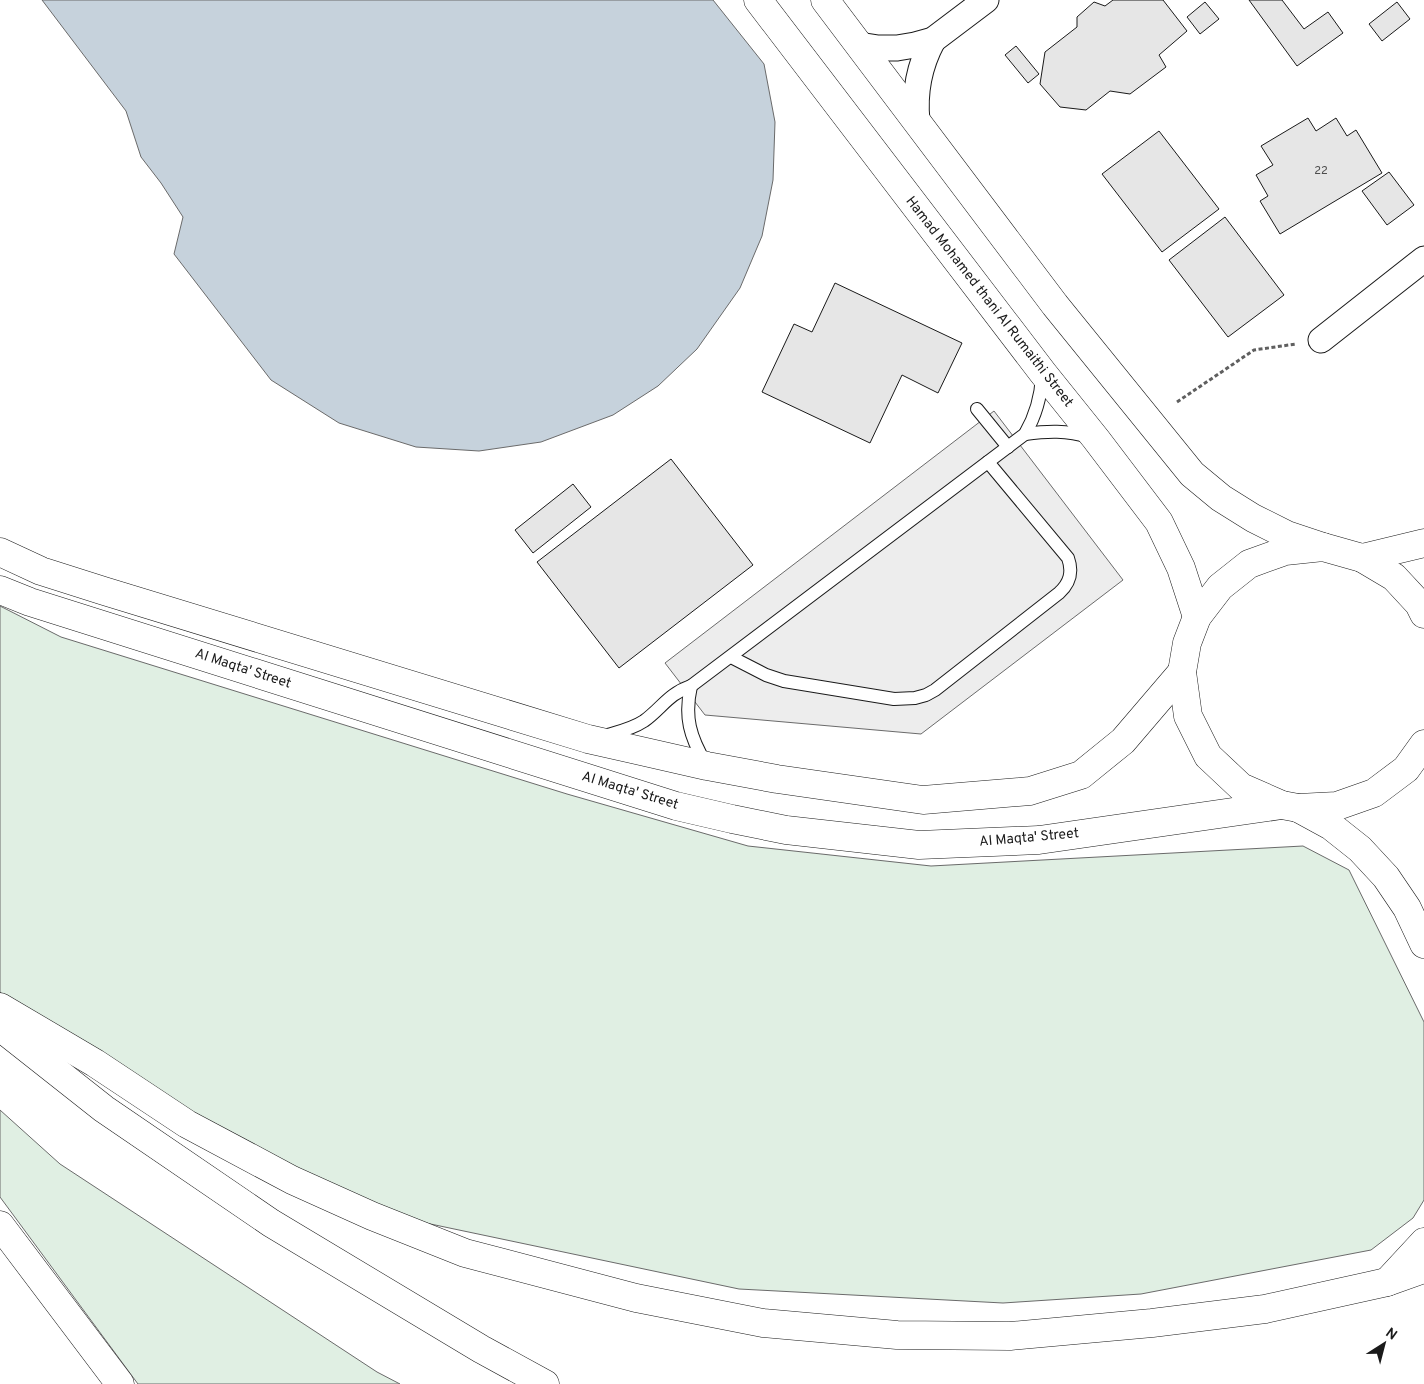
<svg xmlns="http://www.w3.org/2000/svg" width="1424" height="1384" font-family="Overpass,sans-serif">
	<rect width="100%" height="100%" fill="#fff"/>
	<g fill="#e0efe3" stroke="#6a6a6a">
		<path d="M0,606l61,31 506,157 181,52 183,20 372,-20 46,24 75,152v178l-11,18 -42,32 -230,44 -138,9 -264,-14 -337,-71 -171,-80 -209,-127 -22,-19z"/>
		<path d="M0,1110l60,54 317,208 23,12h-262l-138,-187z"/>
	</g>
	<path fill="#ededed" stroke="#6a6a6a" d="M994,411l129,169 -202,154 -216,-19 -40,-52z"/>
	<path fill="#c6d2dc" stroke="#6a6a6a" d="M42,0h671l51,64 11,58 -2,58 -11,56 -22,52 -43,61 -39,37 -45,29 -72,27 -62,9 -63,-4 -77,-24 -68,-43 -97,-126 9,-37 -22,-34 -20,-26 -15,-46z"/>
	<g fill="#e6e6e6" stroke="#1a1a1a">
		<path d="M1113,0h50l24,31 -28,24 7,12 -36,27 -20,-3 -24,19 -26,-3 -20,-23 5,-32 32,-25v-10l17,-15 11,4z"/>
		<path d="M1249,0h33l22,29 24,-17 15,21 -46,33z"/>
		<path d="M1205,2l14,17 -19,15 -13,-17z"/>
		<path d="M1397,2l13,17 -28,22 -13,-17z"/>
		<path d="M1016,46l23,28 -11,9 -23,-28z"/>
		<path d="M1308,118l8,13 20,-13 11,18 9,-6 26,43 -102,61 -20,-33 8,-5 -12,-21 17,-10 -12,-19z"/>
		<path d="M1159,131l60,78 -57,43 -60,-78z"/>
		<path d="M1389,172l25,33 -27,20 -25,-34z"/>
		<path d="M1225,217l59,78 -56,42 -59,-77z"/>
		<path d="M835,283l127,60 -24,50 -36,-18 -32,68 -108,-51 32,-68 18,8z"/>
		<path d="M671,459l82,106 -134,103 -82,-106z"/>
		<path d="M573,484l18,23 -58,46 -18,-23z"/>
	</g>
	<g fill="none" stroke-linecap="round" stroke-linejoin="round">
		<defs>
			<g id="lane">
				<path d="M977,409l31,38"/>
				<path d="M1025,434c22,-3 42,-4 64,3"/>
				<path d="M731,657l35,18 18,6 110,18 21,-1 11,-3 9,-5 124,-97c11,-10 14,-21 9,-35l-80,-96"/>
				<path d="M691,686c-7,31 -1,51 15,78"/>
				<path d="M604,736c14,-4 28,-7 40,-15 18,-13 24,-27 47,-35l334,-252c11,-19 16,-36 17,-58"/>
			</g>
			<g id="street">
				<path d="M859,45l19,3h19l18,-3 18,-5 53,-40"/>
				<path d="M917,121c-3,-29 2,-55 16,-81"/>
				<path d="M1321,340l103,-81"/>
			</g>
			<g id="secondary">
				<path d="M758,0l285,373 53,66 63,83 22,46 16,49"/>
				<path d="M825,0l230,305 137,169 29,24 32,20 34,17 36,12"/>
				<path d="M0,552l41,19 63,20 484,148 119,27 70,13 146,21 107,-9 51,-16 42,-34 59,-69"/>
				<path d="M1362,558l62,-15"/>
				<path d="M0,590l30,12 646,204 56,13 54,11 133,15 120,-5 243,-35"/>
				<path d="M1424,614l-5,-10 -25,-27 -32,-19 -39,-11 -38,4 -36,13 -29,23 -23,30 -10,26 -5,29 6,44 20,40 33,31 41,18 16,3 39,-2 37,-13 32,-24 18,-25"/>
				<path d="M1298,808l33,18 29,23 26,28 21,31 17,36"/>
				<path d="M1387,1282l37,-40"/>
			</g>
			<g id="highway">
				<path d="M0,1007l95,56 92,61 105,56 80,36 93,37 171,45 127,25 134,12 113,1 142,-13 113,-14 122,-27 37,-13"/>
				<path d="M0,1027l104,82 167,114 210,126 64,35"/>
				<path d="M0,1225l120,159"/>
			</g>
		</defs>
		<use href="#lane" stroke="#1a1a1a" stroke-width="14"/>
		<use href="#street" stroke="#1a1a1a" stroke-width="27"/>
		<use href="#secondary" stroke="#1a1a1a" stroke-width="29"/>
		<use href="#highway" stroke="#1a1a1a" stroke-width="29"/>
		<path stroke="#5f5f5f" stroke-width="3" stroke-dasharray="4 2.5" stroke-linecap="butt" d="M1177,402l77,-52 42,-6"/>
		<use href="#lane" stroke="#fff" stroke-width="12"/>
		<use href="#street" stroke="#fff" stroke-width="25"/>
		<use href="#secondary" stroke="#fff" stroke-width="28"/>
		<use href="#highway" stroke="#fff" stroke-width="28"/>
	</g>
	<g text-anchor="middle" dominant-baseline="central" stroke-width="4" stroke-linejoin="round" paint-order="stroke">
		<g font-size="11" fill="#4d4d4d">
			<text x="1321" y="171">22</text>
		</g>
		<g font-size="14" fill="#1a1a1a" stroke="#fff">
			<text transform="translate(989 302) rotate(52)">Hamad Mohamed thani Al Rumaithi Street</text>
			<text transform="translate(243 669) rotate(18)">Al Maqta' Street</text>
			<text transform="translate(630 791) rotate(17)">Al Maqta' Street</text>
			<text transform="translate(1029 838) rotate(-5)">Al Maqta' Street</text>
		</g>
	</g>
	<g transform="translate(1384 1344) rotate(36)" stroke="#ffffff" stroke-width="4" paint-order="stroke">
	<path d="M0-4L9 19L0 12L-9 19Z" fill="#1a1a1a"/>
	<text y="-8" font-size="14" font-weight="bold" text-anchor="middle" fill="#1a1a1a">N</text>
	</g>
</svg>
